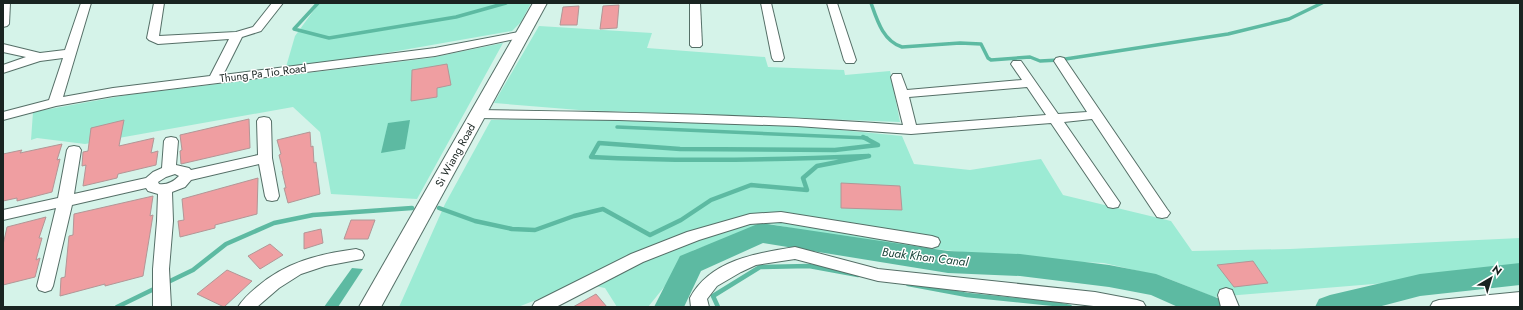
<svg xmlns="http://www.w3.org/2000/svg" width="1523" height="310" font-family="Jost,sans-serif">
	<rect width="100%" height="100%" fill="#d5f3e9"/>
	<g fill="#9cebd4">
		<path d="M319,3h212l-10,19 -9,9 -166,29 -60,7 9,-31z"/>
		<path d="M539,26l113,7 -5,15 118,9 3,10 76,3 1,5 45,-4 10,51 -321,-12 -85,-7z"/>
		<path d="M503,43l-86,156 -86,-5 -11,-62 -27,-25 -208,37 -48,-6 -6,2 2,-28 94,-17 303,-37z"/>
		<path d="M639,118l121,4 142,14 12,28 56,6 71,-11 22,36 108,26 21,30 98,-2 230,-11v34l-306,25 -50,-20 -60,-14 -71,-3 -186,-21 -76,-15 -77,26 -46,57h-31l-12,-19 -26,-5 -61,24h-119l46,-103 46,-84z"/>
	</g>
	<g fill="#5dbaa2">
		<path d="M410,120l-5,29 -24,4 7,-30z"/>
		<path d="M352,268l11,1 -25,38h-14z"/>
	</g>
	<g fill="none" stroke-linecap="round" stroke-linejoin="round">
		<g stroke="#5dbaa2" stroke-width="3.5">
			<path d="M318,3l-24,26 35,9 127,-21 50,-14"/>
			<path d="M871,3c6,17 12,38 31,44l58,-4 21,1 7,14 3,2 39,-3 10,4 19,-1 169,-26 61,-15 33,-16"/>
			<path d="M617,127l250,11"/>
		</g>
		<g stroke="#5dbaa2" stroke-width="4.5">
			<path d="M439,208l36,13 37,8 23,1 39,-14 29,-7 47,26 31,-15 30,-20 40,-15 56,5 -4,-12 14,-12 52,-10c-93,4 -185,6 -278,1l8,-14 81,6 155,1 43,-5 -15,-8"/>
			<path d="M166,283l27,-13 33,-26 48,-21 39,-8 99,-7"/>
			<path d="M908,284l59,11 88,9 15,3"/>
			<path d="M117,307l39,-19"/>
			<path d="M718,307l-5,-11 47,-29 49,-1 49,9"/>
		</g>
		<g fill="#5dbaa2" fill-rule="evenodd">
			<path d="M760,223l188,28 72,3 89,11 47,9 64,25 4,8h-46l-27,-12 -42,-8 -89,-11 -72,-3 -185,-30 -62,28 -17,36h-30l26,-51z"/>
			<path d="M1520,263v22l-100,11 -42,11h-63l4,-8 11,-4 90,-21z"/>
		</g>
	</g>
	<g fill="#ef9ea1" stroke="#b29696">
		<path d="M619,5l-2,23 -17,1 3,-23z"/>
		<path d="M579,6l-2,19h-17l3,-18z"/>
		<path d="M447,64l4,21 -14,3v9l-26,4 1,-31z"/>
		<path d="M249,119l1,29 -69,16 -1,-13 2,-1 -2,-15z"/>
		<path d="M124,120l-5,26 35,-8 -3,15 7,-2 -2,14 -38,9 -1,4 -34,8 3,-21 -4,1 1,-14 5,-1 3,-23z"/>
		<path d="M310,132l1,15 2,-1 1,17 2,-1 4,32 -32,9 -4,-15h2l-4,-17h1l-4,-16 2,-1 -4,-14z"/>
		<path d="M62,144l-5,16 3,-1 -8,33 -35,9v-3l-14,3v-47l19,-4 -2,3z"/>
		<path d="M258,178l-1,36 -42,11v3l-35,9 -2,-16 6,-1 -2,-21z"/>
		<path d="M841,183l59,3 2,24 -61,-2z"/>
		<path d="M153,196l-3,20 3,-1 -10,61 -38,10v-2l-45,12 1,-18 4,-1 4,-41 4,-1 1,-21z"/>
		<path d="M46,217l-7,21h3l-6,22 4,-2 -5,19 -32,8v-40l4,-18z"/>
		<path d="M351,220h24l-7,19h-24z"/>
		<path d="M321,229l2,14 -19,6v-16z"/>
		<path d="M270,244l13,11 -23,14 -12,-13z"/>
		<path d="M1253,261l15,22 -34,4 -17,-22z"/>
		<path d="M227,270l25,11 -28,26 -27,-13z"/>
		<path d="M596,294l11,13h-34z"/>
	</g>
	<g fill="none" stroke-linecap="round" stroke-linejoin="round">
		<defs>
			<g id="minor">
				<path d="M3,3h7l-1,21 -2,2 -4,1z"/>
				<path d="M81,3h10l-28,94 50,-9 97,-12 19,-37 -71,5 -9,-4 -2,-2 7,-35h10l-5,33 77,-4 17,-5 19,-24h11l-22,28 -19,6 -19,38 212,-27 89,-17 4,1 2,2 -2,2 -4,1 -89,19 -322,40 -57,10 -53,14v-8l46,-12 14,-42 -23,3 -37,12v-8l23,-8 -23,-5v-8l37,9 25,-3z"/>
				<path d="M690,3h10l2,42 -2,2h-8l-2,-2z"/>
				<path d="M761,3h10l13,55 -2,3h-8l-2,-3z"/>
				<path d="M827,3h10l19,57 -2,3h-8l-2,-3z"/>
				<path d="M1060,57l4,1 103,151 3,4 -3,4 -5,1 -5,-1 -65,-98 -28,3 56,81 -2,4 -5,1 -5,-1 -57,-84 -140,11 -114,-8 -178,-6 -140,-2 -5,-1 -2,-3 2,-3 5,-1c142,2 283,5 424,15l-12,-48 2,-3h8l6,16 115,-10 -11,-16 2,-3h8l37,53 29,-2 -33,-51 2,-3zM1027,87l19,28 -130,10 -7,-28z"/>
				<path d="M264,117l5,1 2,3 1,37 7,38 -2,4 -5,1 -5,-1 -2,-4 -6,-32 -68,16 -6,7 -13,5 1,29 -4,48 2,38h-18v-38l4,-48 1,-27 -10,-3 -2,-3 -74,17 -19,81 -2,4 -6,2 -6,-2 -2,-4 19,-78 -53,12v-10l55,-12 9,-48 2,-3 5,-1 5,1 2,3 -7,44 72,-16 7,-6 9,-4 2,-27 2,-3 5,-1 5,1 2,3 -2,24 13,3 2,2 67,-15 -1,-34 2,-3zM175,174l4,2c-6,6 -12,9 -20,8l-1,-2 8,-5z"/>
				<path d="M781,212l151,24 6,2 2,4 -2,4 -6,2 -151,-26 -31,2 -51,16 -56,22 -87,45h-24l3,-5 96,-48 56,-22 63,-18z"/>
				<path d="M795,247l83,22 217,23 42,8 6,2 3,5h-44l-224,-26 -83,-22 -39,6 -15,7 -24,14 -10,13 2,8h-18l-1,-9c20,-38 67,-45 105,-51z"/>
				<path d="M356,249l6,2 2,4 -2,4 -37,7 -24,8 -22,14 -22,19h-19c5,-8 12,-14 19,-20 29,-25 62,-33 99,-38z"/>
				<path d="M1226,288l6,2 7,17h-18l-3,-12 2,-5z"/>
				<path d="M1520,292v14l-14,1h-76l3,-5 6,-2z"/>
			</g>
			<path id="major" d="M533,3h14l-166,304h-22z"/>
		</defs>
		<use href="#minor" stroke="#556f67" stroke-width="2"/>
		<use href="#major" stroke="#556f67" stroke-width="2"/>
		<use href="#minor" fill="#fff" fill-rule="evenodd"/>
		<use href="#major" fill="#fff" fill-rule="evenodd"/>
	</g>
	<g text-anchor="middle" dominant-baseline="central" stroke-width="3" stroke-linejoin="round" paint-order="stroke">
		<g font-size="11" fill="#192421" stroke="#fff">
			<text transform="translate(263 73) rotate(-7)">Thung Pa Tio Road</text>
			<text transform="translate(455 155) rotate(-61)">Si Wiang Road</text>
		</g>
		<g font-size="12" font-style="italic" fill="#1a4439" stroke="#fff">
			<text transform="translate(925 257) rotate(7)">Buak Khon Canal</text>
		</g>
	</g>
	<rect width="1523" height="310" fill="none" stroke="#192421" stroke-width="8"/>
	<g transform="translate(1491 278) rotate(38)" stroke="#ffffff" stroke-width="3" paint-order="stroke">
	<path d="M0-3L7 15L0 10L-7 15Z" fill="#192421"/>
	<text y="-6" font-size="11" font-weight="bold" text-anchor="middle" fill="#192421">N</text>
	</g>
</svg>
